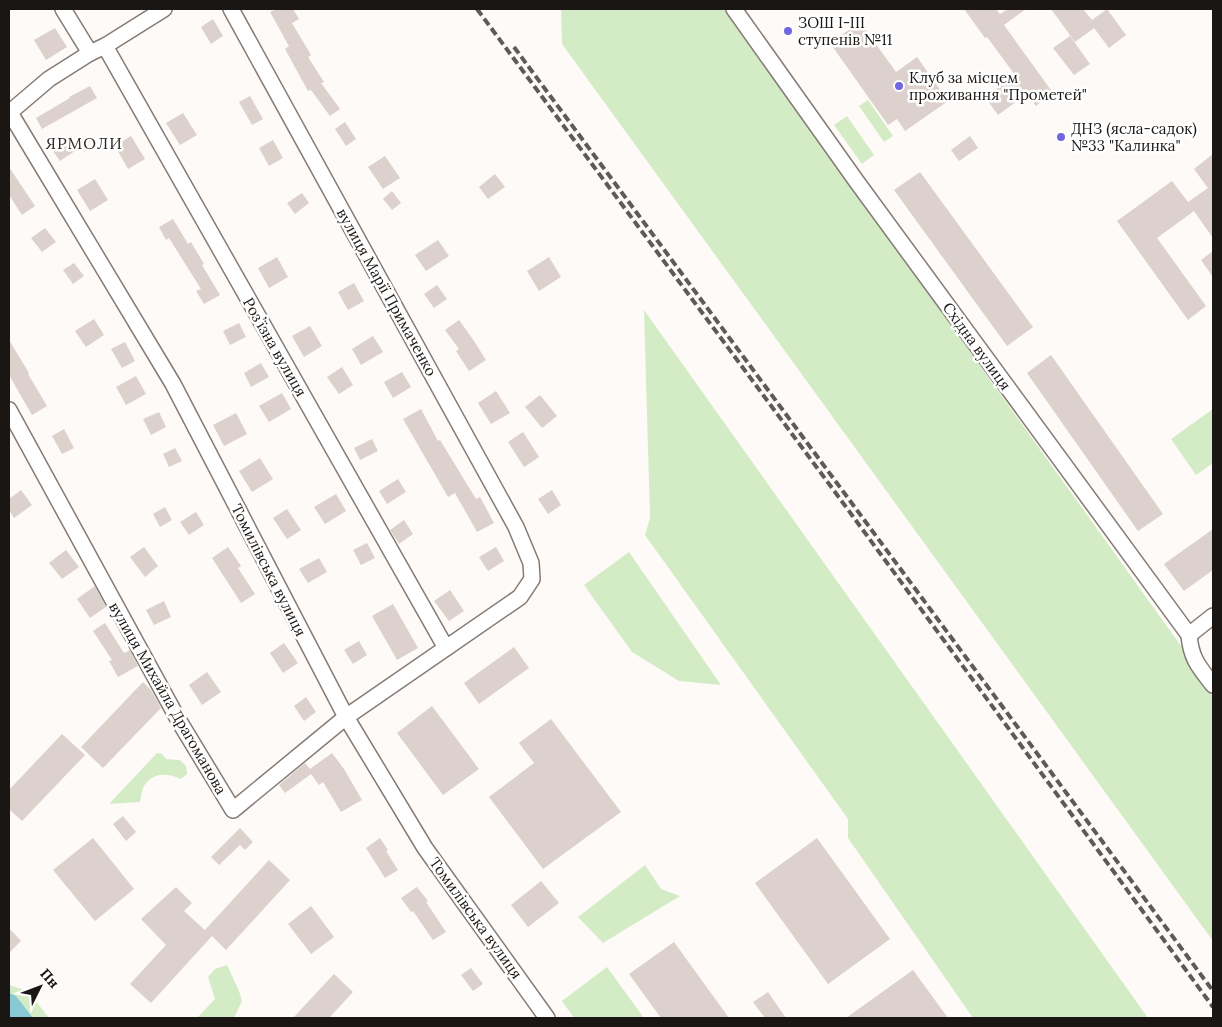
<svg xmlns="http://www.w3.org/2000/svg" width="1222" height="1027" font-family="Lora,serif">
	<rect width="100%" height="100%" fill="#fefaf7"/>
	<g fill="#d4ecc6">
		<path d="M561,9h163l460,641 29,37v254l-651,-897z"/>
		<path d="M868,100l25,36 -9,6 -25,-36z"/>
		<path d="M847,116l27,39 -12,9 -28,-39z"/>
		<path d="M644,310l504,708h-175l-125,-180v-19l-203,-284 5,-17z"/>
		<path d="M1213,409v54l-17,12 -25,-36z"/>
		<path d="M629,552l92,133 -42,-4 -47,-29 -48,-67z"/>
		<path d="M157,753l5,1 4,5 14,1 6,6 1,8 -6,5c-13,-6 -28,-7 -37,7 -2,4 -3,11 -4,16l-31,2z"/>
		<path d="M645,865l16,24 19,7 -77,47 -25,-26z"/>
		<path d="M227,965l12,26 3,10 -8,17h-37l18,-19 -7,-22 7,-8z"/>
		<path d="M607,967l37,51h-70l-12,-17z"/>
		<path d="M9,985l19,6 21,27h-40z"/>
	</g>
	<path fill="#89c9d5" d="M9,993l7,3 17,22h-24z"/>
	<g fill="#dcd1cc">
		<path d="M277,9h16l6,10 -7,4 19,32 -3,2 16,25 -3,1 19,26 -10,7 -19,-26 -3,1 -23,-42 4,-3 -19,-34z"/>
		<path d="M964,9h32l4,5 8,-5h18l-22,16 49,68 -17,13 -9,-12 -29,21 -13,-18 30,-22 -28,-38 -2,1z"/>
		<path d="M1051,9h32l9,11 15,-11 19,26 -17,13 -15,-20 -19,14z"/>
		<path d="M213,19l10,17 -12,8 -10,-17z"/>
		<path d="M860,22l36,50 21,-15 31,44 -43,30 -8,-12 -9,6 -58,-82z"/>
		<path d="M55,28l12,19 -21,13 -12,-20z"/>
		<path d="M1070,36l20,28 -16,11 -21,-27z"/>
		<path d="M90,86l7,12 -55,31 -6,-11 34,-20 -1,-1z"/>
		<path d="M250,96l13,23 -11,6 -13,-23z"/>
		<path d="M183,113l14,22 -17,10 -14,-22z"/>
		<path d="M345,122l11,17 -10,7 -11,-17z"/>
		<path d="M69,136l9,13 -18,12 -9,-13z"/>
		<path d="M131,136l14,23 -17,10 -13,-23z"/>
		<path d="M970,136l8,12 -19,13 -8,-11z"/>
		<path d="M273,140l10,18 -14,8 -10,-18z"/>
		<path d="M1213,154v84l-19,-27 -37,27 49,68 -18,14 -71,-99 55,-40 16,21 20,-14 -14,-19z"/>
		<path d="M385,156l15,22 -17,11 -15,-22z"/>
		<path d="M9,167l26,39 -13,9 -13,-20z"/>
		<path d="M920,172l113,155 -26,19 -113,-156z"/>
		<path d="M495,174l10,13 -17,12 -9,-12z"/>
		<path d="M95,179l13,21 -18,11 -13,-21z"/>
		<path d="M392,191l9,12 -9,7 -9,-11z"/>
		<path d="M302,193l7,10 -14,11 -8,-11z"/>
		<path d="M173,219l15,25 3,-2 13,22 -2,1 18,30 -16,9 -8,-13 5,-2 -32,-51 -3,2 -7,-13z"/>
		<path d="M45,228l11,14 -14,10 -11,-14z"/>
		<path d="M438,240l11,16 -23,15 -11,-16z"/>
		<path d="M1213,251v26l-12,-17z"/>
		<path d="M277,257l11,20 -19,11 -11,-20z"/>
		<path d="M549,257l12,20 -22,14 -12,-20z"/>
		<path d="M74,263l10,13 -11,8 -10,-14z"/>
		<path d="M354,283l10,18 -16,9 -10,-18z"/>
		<path d="M437,285l10,14 -13,9 -10,-14z"/>
		<path d="M94,319l10,16 -18,12 -11,-16z"/>
		<path d="M459,320l15,21 12,19 -17,11 -13,-20 3,-2 -14,-19z"/>
		<path d="M239,323l7,14 -16,8 -7,-14z"/>
		<path d="M310,326l12,20 -18,11 -12,-21z"/>
		<path d="M373,336l10,16 -22,13 -9,-16z"/>
		<path d="M9,340l20,33 -1,1 19,32 -15,9 -23,-40z"/>
		<path d="M125,342l10,19 -13,7 -11,-19z"/>
		<path d="M1051,355l112,159 -25,17 -111,-158z"/>
		<path d="M261,363l8,14 -18,10 -7,-14z"/>
		<path d="M342,367l11,18 -14,9 -12,-17z"/>
		<path d="M402,372l9,15 -18,11 -9,-16z"/>
		<path d="M136,376l10,18 -20,11 -10,-18z"/>
		<path d="M496,391l14,22 -19,11 -13,-21z"/>
		<path d="M282,393l9,16 -22,13 -10,-16z"/>
		<path d="M540,395l17,21 -15,12 -17,-21z"/>
		<path d="M421,409l17,32 2,-1 36,59 4,-2 14,26 -17,9 -22,-39 -7,4 -45,-78z"/>
		<path d="M159,412l7,15 -15,8 -8,-16z"/>
		<path d="M236,413l11,21 -23,12 -11,-21z"/>
		<path d="M64,429l10,19 -12,6 -10,-18z"/>
		<path d="M523,432l16,25 -15,10 -16,-25z"/>
		<path d="M372,439l6,12 -18,9 -6,-12z"/>
		<path d="M175,448l7,13 -13,6 -6,-13z"/>
		<path d="M260,458l13,21 -21,13 -13,-21z"/>
		<path d="M398,479l8,13 -19,12 -8,-13z"/>
		<path d="M21,490l11,15 -18,13 -5,-8v-11z"/>
		<path d="M552,490l9,15 -13,9 -10,-15z"/>
		<path d="M336,494l10,17 -21,13 -11,-17z"/>
		<path d="M165,507l7,13 -12,7 -7,-13z"/>
		<path d="M287,509l14,21 -14,9 -14,-21z"/>
		<path d="M196,512l8,13 -15,10 -9,-13z"/>
		<path d="M404,520l9,14 -14,10 -9,-14z"/>
		<path d="M1213,529v41l-29,21 -20,-27z"/>
		<path d="M367,543l8,15 -14,7 -8,-15z"/>
		<path d="M144,547l14,19 -13,11 -15,-20z"/>
		<path d="M228,547l13,19 -3,2 17,26 -14,9 -29,-45z"/>
		<path d="M496,547l8,14 -16,10 -9,-14z"/>
		<path d="M66,550l13,17 -17,12 -13,-16z"/>
		<path d="M319,558l8,14 -19,11 -9,-14z"/>
		<path d="M95,586l11,21 -16,11 -13,-19z"/>
		<path d="M450,590l14,21 -15,10 -15,-20z"/>
		<path d="M164,601l7,16 -17,8 -8,-15z"/>
		<path d="M393,604l25,44 -21,12 -25,-44z"/>
		<path d="M105,623l19,30 6,-3 8,16 -20,11 -9,-16 3,-1 -19,-29z"/>
		<path d="M359,641l8,14 -14,9 -9,-14z"/>
		<path d="M284,643l14,20 -15,10 -13,-20z"/>
		<path d="M514,647l15,21 -50,36 -15,-21z"/>
		<path d="M207,672l14,20 -19,13 -13,-20z"/>
		<path d="M143,682l8,8 10,18 -58,60 -22,-21z"/>
		<path d="M306,697l10,15 -12,9 -10,-15z"/>
		<path d="M432,706l47,63 -36,26 -46,-62z"/>
		<path d="M551,719l70,93 -78,57 -54,-72 45,-34 -15,-20z"/>
		<path d="M62,734l23,21 -63,66 -13,-12v-19z"/>
		<path d="M332,753l12,16 18,31 -21,12 -18,-30 -4,3 -8,-11 -26,19 -6,-8 26,-22 5,6z"/>
		<path d="M123,816l13,16 -10,9 -13,-17z"/>
		<path d="M240,828l13,14 -8,8 -5,-5 -21,20 -8,-8z"/>
		<path d="M93,838l41,51 -39,32 -42,-51z"/>
		<path d="M380,838l8,12 -2,1 12,19 -13,8 -19,-30z"/>
		<path d="M817,838l73,101 -62,45 -73,-101z"/>
		<path d="M269,860l21,20 -64,70 -14,-14 -61,67 -21,-19 36,-39 -25,-26 35,-32 16,16 -8,8 23,21 -2,-2z"/>
		<path d="M541,881l18,22 -31,24 -17,-22z"/>
		<path d="M417,887l11,14 -2,1 20,30 -13,8 -20,-29 -2,1 -10,-14z"/>
		<path d="M311,906l23,31 -23,17 -23,-30z"/>
		<path d="M9,928l12,13 -12,12z"/>
		<path d="M674,942l55,76h-68l-32,-44z"/>
		<path d="M471,968l12,16 -10,7 -12,-16z"/>
		<path d="M913,970l35,48h-102z"/>
		<path d="M334,974l19,18 -24,26h-36z"/>
		<path d="M768,992l18,26h-21l-12,-16z"/>
	</g>
	<g fill="none" stroke-linecap="round" stroke-linejoin="round">
		<defs>
			<g id="street">
				<path d="M63,9l27,44"/>
				<path d="M734,9l123,173 332,453c2,24 10,32 24,50"/>
				<path d="M105,46l341,602"/>
				<path d="M9,111l164,273 173,333 79,131 122,170"/>
				<path d="M9,113l40,-34 41,-26 15,-7 59,-37"/>
				<path d="M9,410l170,311 54,89 113,-93 174,-120 12,-18 -1,-16 -15,-36 -285,-518"/>
				<path d="M1189,635l24,-19"/>
			</g>
		</defs>
		<use href="#street" stroke="#857b76" stroke-width="18"/>
		<use href="#street" stroke="#fff" stroke-width="15"/>
		<g stroke="#5e5a58" stroke-width="4" stroke-dasharray="8 4" stroke-linecap="butt">
			<path d="M477,9l358,483 378,515"/>
			<path d="M514,47l699,944"/>
		</g>
	</g>
	<g fill="#7165e0" stroke="#fff" stroke-width="2">
		<circle cx="788" cy="31" r="5"/>
		<circle cx="899" cy="86" r="5"/>
		<circle cx="1061" cy="137" r="5"/>
	</g>
	<g text-anchor="middle" dominant-baseline="central" stroke-width="5" stroke-linejoin="round" paint-order="stroke">
		<g font-size="15" fill="#191614" stroke="#fff" text-anchor="start">
			<text x="798" y="22">ЗОШ І-ІІІ<tspan x="798" dy="17">ступенів №11</tspan></text>
			<text x="909" y="77">Клуб за місцем<tspan x="909" dy="17">проживання "Прометей"</tspan></text>
			<text x="1071" y="128">ДНЗ (ясла-садок)<tspan x="1071" dy="17">№33 "Калинка"</tspan></text>
		</g>
		<g font-size="15" fill="#191614" stroke="#fff">
			<text transform="translate(387 292) rotate(61)">вулиця Марії Примаченко</text>
			<text transform="translate(977 346) rotate(54)">Східна вулиця</text>
			<text transform="translate(275 347) rotate(60)">Розʼїзна вулиця</text>
			<text transform="translate(269 570) rotate(63)">Томилівська вулиця</text>
			<text transform="translate(168 698) rotate(60)">вулиця Михайла Драгоманова</text>
			<text transform="translate(476 918) rotate(54)">Томилівська вулиця</text>
		</g>
		<g font-size="16" letter-spacing="1" fill="#302824" stroke="#fff">
			<text x="84" y="143">ЯРМОЛИ</text>
		</g>
	</g>
	<rect width="1222" height="1027" fill="none" stroke="#191614" stroke-width="20"/>
	<g transform="translate(40 987) rotate(48)" stroke="#ffffff" stroke-width="4" paint-order="stroke">
	<path d="M0-4L9 19L0 12L-9 19Z" fill="#191614"/>
	<text y="-8" font-size="14" font-weight="bold" text-anchor="middle" fill="#191614">Пн</text>
	</g>
</svg>
